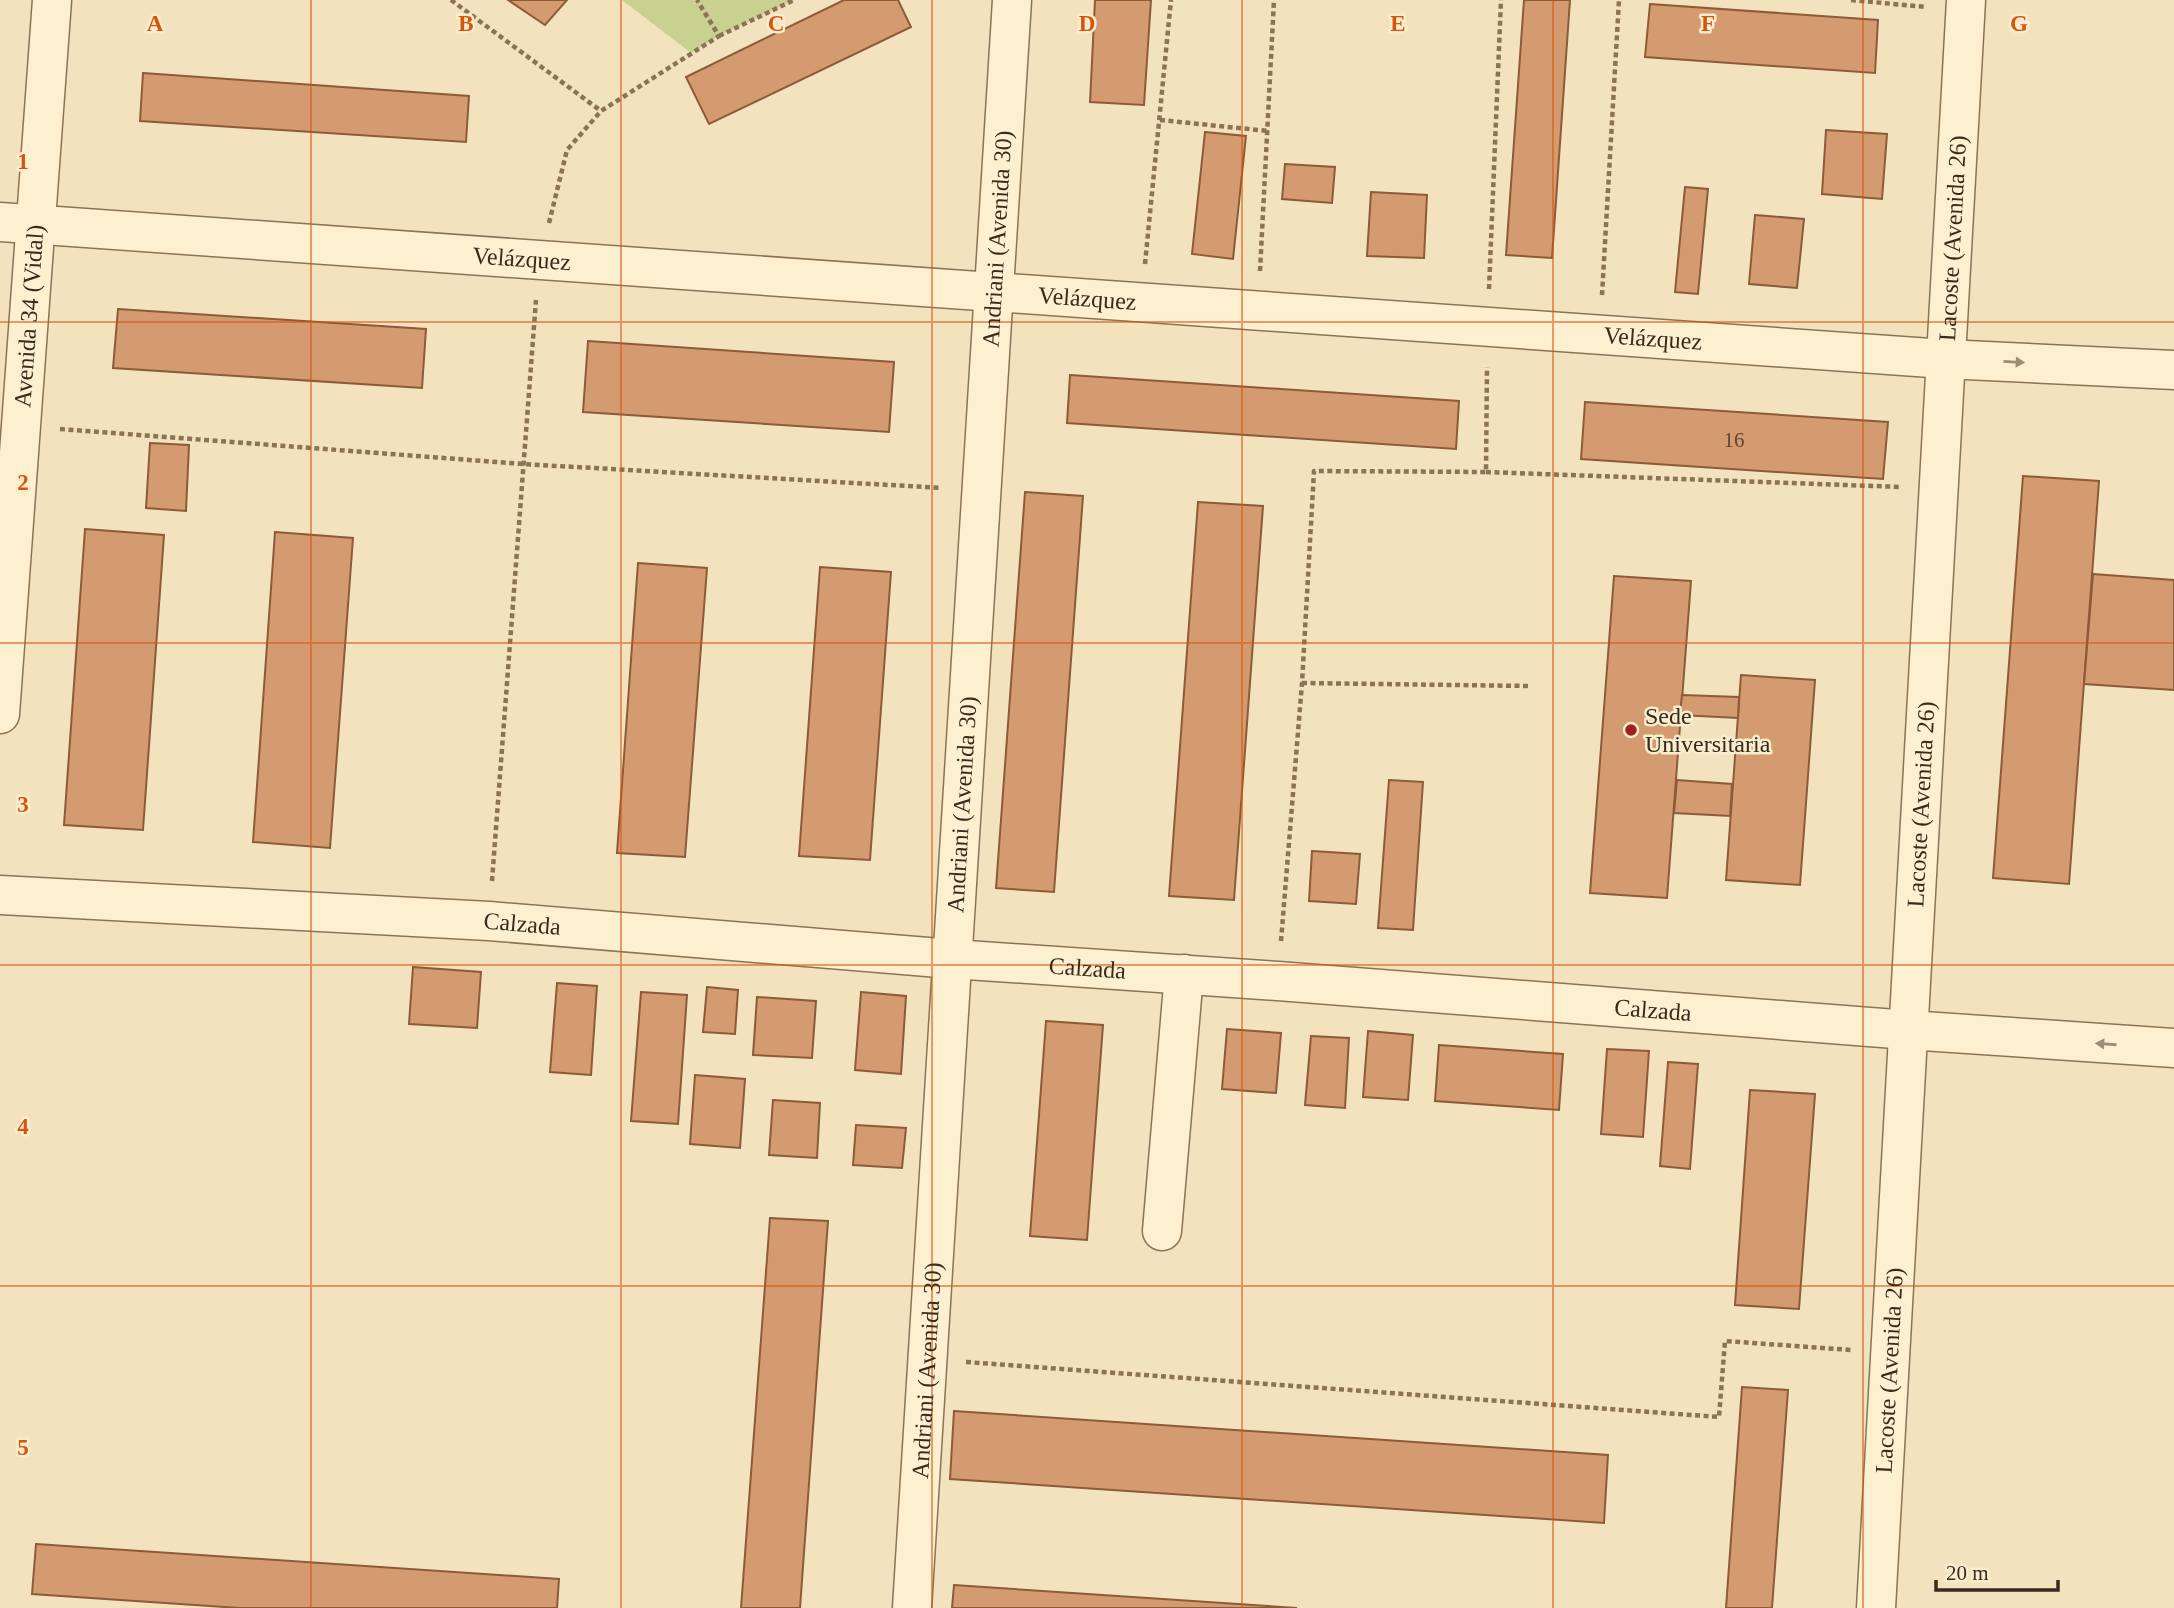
<svg xmlns="http://www.w3.org/2000/svg" width="2174" height="1608" font-family="Georgia,serif">
	<rect width="100%" height="100%" fill="#f2e3be"/>
	<path fill="#c9d191" d="M622,0h172l-75,36 -28,17z"/>
	<g fill="#d49b70" stroke="#8d5b38" stroke-width="2">
		<path d="M508,0h59l-22,25z"/>
		<path d="M844,0h54l13,27 -202,97 -23,-47z"/>
		<path d="M1095,0h56l-7,105 -54,-3z"/>
		<path d="M1524,0h46l-18,258 -46,-3z"/>
		<path d="M1650,4l228,16 -3,53 -230,-16z"/>
		<path d="M143,73l326,23 -3,46 -326,-21z"/>
		<path d="M1826,130l61,4 -5,65 -60,-5z"/>
		<path d="M1205,132l41,4 -13,123 -41,-5z"/>
		<path d="M1285,164l50,3 -3,36 -50,-4z"/>
		<path d="M1685,187l23,2 -10,105 -23,-2z"/>
		<path d="M1371,192l56,3 -3,63 -57,-2z"/>
		<path d="M1755,215l49,4 -7,69 -48,-4z"/>
		<path d="M118,309l308,20 -4,59 -309,-20z"/>
		<path d="M588,341l306,21 -5,70 -306,-20z"/>
		<path d="M1070,375l389,26 -3,48 -389,-26z"/>
		<path d="M1585,402l303,20 -5,57 -302,-20z"/>
		<path d="M150,443l39,2 -3,66 -40,-3z"/>
		<path d="M2023,476l76,5 -30,403 -76,-6z"/>
		<path d="M1025,492l58,4 -29,396 -58,-4z"/>
		<path d="M1198,502l65,4 -29,394 -65,-4z"/>
		<path d="M85,529l79,6 -21,295 -79,-5z"/>
		<path d="M275,532l78,6 -23,310 -77,-6z"/>
		<path d="M638,563l69,5 -22,289 -68,-4z"/>
		<path d="M820,567l71,5 -21,288 -71,-4z"/>
		<path d="M2093,574l81,6v110l-90,-6z"/>
		<path d="M1614,576l77,5 -24,317 -77,-5z"/>
		<path d="M1741,675l74,5 -15,205 -74,-5z"/>
		<path d="M1682,695l57,2 -1,21 -58,-3z"/>
		<path d="M1389,780l34,2 -10,148 -35,-2z"/>
		<path d="M1677,780l55,4 -2,32 -56,-3z"/>
		<path d="M1312,851l48,3 -4,50 -47,-3z"/>
		<path d="M413,967l68,5 -4,56 -68,-4z"/>
		<path d="M557,983l40,3 -6,89 -41,-3z"/>
		<path d="M707,987l31,3 -3,44 -32,-2z"/>
		<path d="M641,992l46,3 -9,129 -47,-3z"/>
		<path d="M861,992l45,4 -5,78 -46,-4z"/>
		<path d="M757,997l59,4 -4,57 -59,-3z"/>
		<path d="M1046,1021l57,4 -16,215 -57,-4z"/>
		<path d="M1227,1029l54,4 -5,60 -54,-4z"/>
		<path d="M1368,1031l45,4 -5,65 -45,-3z"/>
		<path d="M1311,1036l38,2 -4,70 -40,-3z"/>
		<path d="M1439,1045l124,9 -4,56 -124,-9z"/>
		<path d="M1607,1049l42,2 -6,86 -42,-3z"/>
		<path d="M1668,1062l30,2 -8,105 -30,-3z"/>
		<path d="M695,1075l50,4 -5,69 -50,-4z"/>
		<path d="M1750,1090l65,4 -16,215 -64,-4z"/>
		<path d="M773,1100l47,3 -3,55 -48,-3z"/>
		<path d="M856,1125l50,3 -4,40 -49,-3z"/>
		<path d="M770,1218l58,3 -28,387h-59z"/>
		<path d="M1742,1387l46,3 -16,218h-46z"/>
		<path d="M954,1411l654,44 -4,68 -654,-44z"/>
		<path d="M36,1544l523,35 -2,29h-318l-207,-14z"/>
		<path d="M954,1585l343,23h-345z"/>
	</g>
	<g fill="none" stroke-linecap="round" stroke-linejoin="round">
		<defs>
			<g id="minor">
				<path id="s1" d="M0,222l1945,137 229,11"/>
				<path id="s2" d="M0,714l52,-714"/>
				<path id="s3" d="M0,895l489,26 463,38 326,22 630,49 266,18"/>
				<path d="M1162,1231l22,-257"/>
				<path id="s4" d="M912,1608l100,-1608"/>
				<path id="s5" d="M1876,1608l90,-1608"/>
			</g>
		</defs>
		<use href="#minor" stroke="#8c7355" stroke-width="41"/>
		<g stroke="#8c7355" stroke-width="4.5" stroke-dasharray="5 3.5" stroke-linecap="butt">
			<path d="M451,0l150,111"/>
			<path d="M1851,0l75,7"/>
			<path d="M719,36l75,-36"/>
			<path d="M1160,120l108,11"/>
			<path d="M549,223l18,-73 34,-39 118,-75 -22,-36"/>
			<path d="M1145,264l26,-264"/>
			<path d="M1260,271l14,-271"/>
			<path d="M1489,289l12,-289"/>
			<path d="M1602,295l17,-295"/>
			<path d="M60,429l463,35 419,24"/>
			<path d="M1486,472l415,15"/>
			<path d="M1302,683l228,3"/>
			<path d="M492,881l44,-581"/>
			<path d="M1281,941l21,-258 12,-212 172,1 1,-105"/>
			<path d="M966,1362l753,55 6,-76 126,9"/>
		</g>
		<use href="#minor" stroke="#fcf0d1" stroke-width="38"/>
	</g>
	<defs><path id="oneway-solid" d="M-6-.8H1V-3.2L6.5 0L1 3.2V.8H-6Z" transform="scale(1.75)"/></defs>
	<g fill="#9b8d76">
		<use href="#oneway-solid" transform="translate(2014 362) rotate(3)"/>
		<use href="#oneway-solid" transform="translate(2106 1044) rotate(-176)"/>
	</g>
	<path fill="none" stroke="#d7540e" stroke-width="2" stroke-opacity="0.55" d="M311,0v1608M621,0v1608M932,0v1608M1242,0v1608M1553,0v1608M1863,0v1608M0,322h2174M0,643h2174M0,965h2174M0,1286h2174"/>
	<circle fill="#a1201f" stroke="#f9edce" stroke-width="2.5" cx="1631" cy="730" r="7"/>
	<g text-anchor="middle" dominant-baseline="central" stroke-width="5" stroke-linejoin="round" paint-order="stroke">
		<g font-size="21" fill="#604630">
			<text x="1734" y="440">16</text>
		</g>
		<g font-size="24" fill="#3a2a1b" stroke="#f9edce">
			<text stroke="none"><textPath href="#s4" startOffset="1372">Andriani (Avenida 30)</textPath></text>
			<text stroke="none"><textPath href="#s5" startOffset="1372">Lacoste (Avenida 26)</textPath></text>
			<text stroke="none"><textPath href="#s1" startOffset="523">Velázquez</textPath></text>
			<text stroke="none"><textPath href="#s1" startOffset="1090">Velázquez</textPath></text>
			<text stroke="none"><textPath href="#s2" startOffset="399">Avenida 34 (Vidal)</textPath></text>
			<text stroke="none"><textPath href="#s1" startOffset="1657">Velázquez</textPath></text>
			<text stroke="none"><textPath href="#s4" startOffset="805">Andriani (Avenida 30)</textPath></text>
			<text stroke="none"><textPath href="#s5" startOffset="805">Lacoste (Avenida 26)</textPath></text>
			<text stroke="none"><textPath href="#s3" startOffset="523">Calzada</textPath></text>
			<text stroke="none"><textPath href="#s3" startOffset="1090">Calzada</textPath></text>
			<text stroke="none"><textPath href="#s3" startOffset="1657">Calzada</textPath></text>
			<text stroke="none"><textPath href="#s4" startOffset="238">Andriani (Avenida 30)</textPath></text>
			<text stroke="none"><textPath href="#s5" startOffset="238">Lacoste (Avenida 26)</textPath></text>
		</g>
		<g font-size="24" fill="#3a2a1b" stroke="#f9edce" text-anchor="start">
			<text x="1645" y="716">Sede<tspan x="1645" dy="28">Universitaria</tspan></text>
		</g>
	</g>
	<g font-size="23" text-anchor="middle" font-weight="bold" fill="#d7540e" stroke="#f9edce" stroke-width="5" stroke-linejoin="round" paint-order="stroke">
		<text x="155" y="31">A</text>
		<text x="466" y="31">B</text>
		<text x="776" y="31">C</text>
		<text x="1087" y="31">D</text>
		<text x="1398" y="31">E</text>
		<text x="1708" y="31">F</text>
		<text x="2019" y="31">G</text>
		<text x="23" y="169">1</text>
		<text x="23" y="490">2</text>
		<text x="23" y="812">3</text>
		<text x="23" y="1134">4</text>
		<text x="23" y="1455">5</text>
	</g>
	<path d="M1936 1580v10h122v-10" fill="none" stroke="#3a2a1b" stroke-width="3.5"/>
	<text x="1946" y="1580" font-size="21" fill="#3a2a1b" stroke="#f9edce" stroke-width="5" paint-order="stroke">20 m</text>
</svg>
